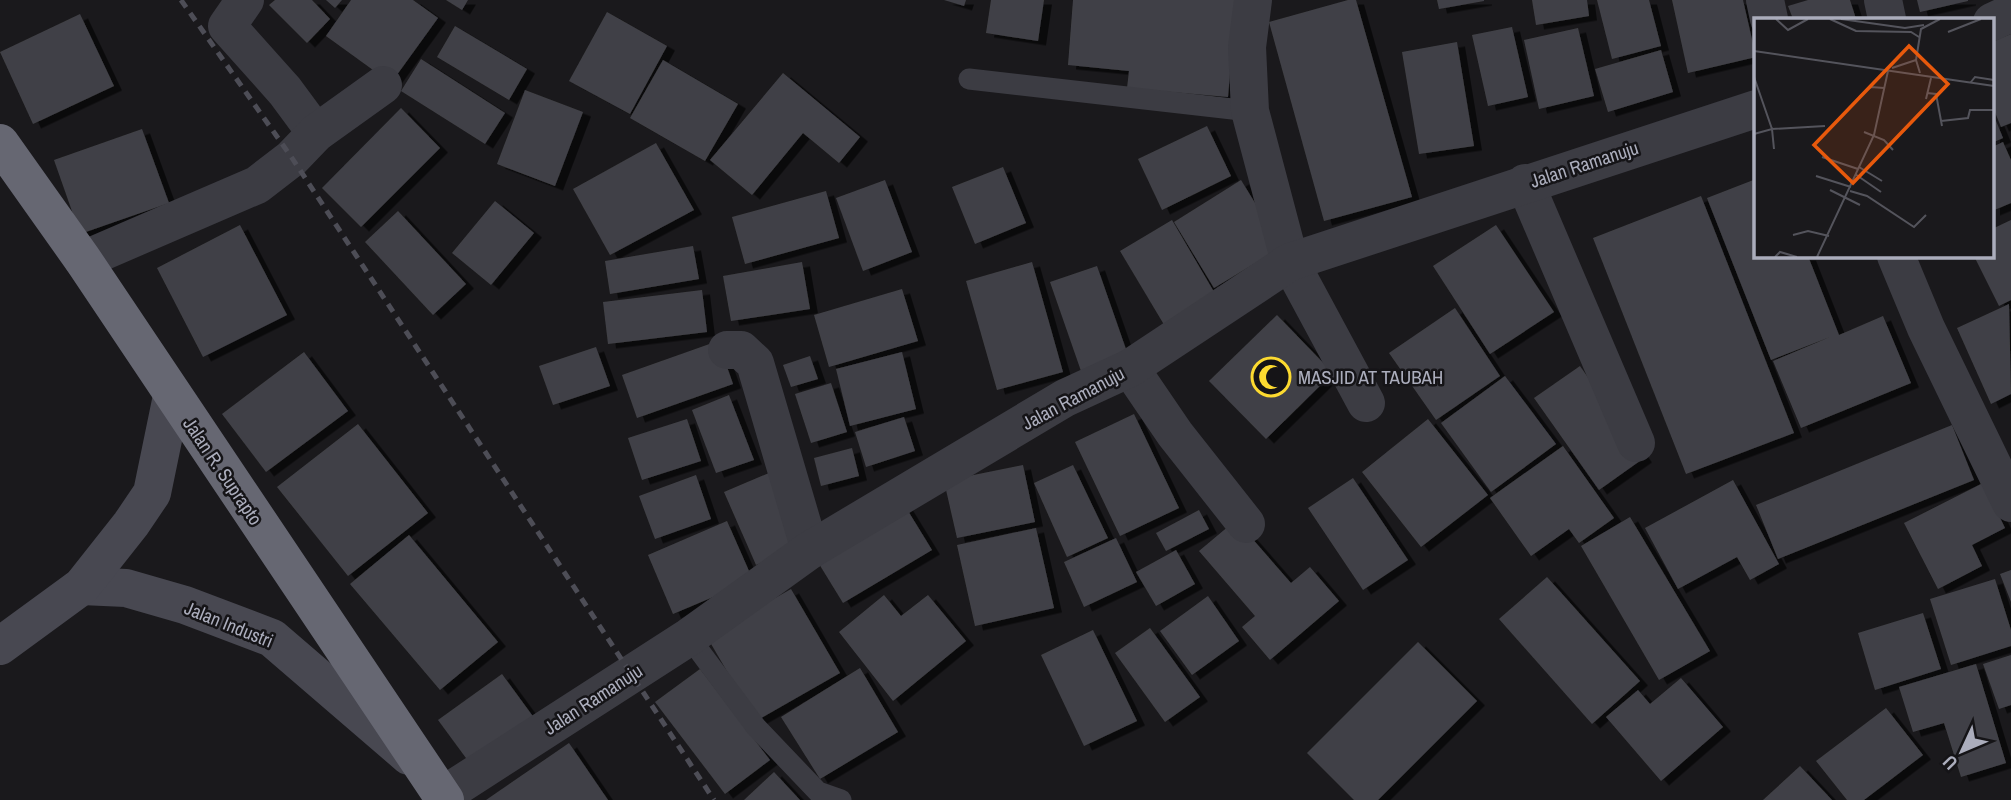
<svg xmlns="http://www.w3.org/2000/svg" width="2011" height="800" font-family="'Archivo Narrow',sans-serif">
	<defs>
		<filter id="shadow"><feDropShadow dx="8" dy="4.5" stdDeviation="0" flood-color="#0009"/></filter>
	</defs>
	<rect width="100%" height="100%" fill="#1a191c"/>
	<g fill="#414146" filter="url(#shadow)">
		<path d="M275,0h37l18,19 -23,24 -38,-38z"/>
		<path d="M326,0h16l-7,8z"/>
		<path d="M351,0h62l25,18 -47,65 -65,-47z"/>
		<path d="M446,0h22l-6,10z"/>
		<path d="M944,0h22l-2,6z"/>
		<path d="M991,0h53l-6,41 -52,-8z"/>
		<path d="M1073,0h163l-8,97 -101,-9 2,-17 -61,-6z"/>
		<path d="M1348,0h8l56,197 -88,24 -55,-199z"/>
		<path d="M1437,0h47v1l-45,8z"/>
		<path d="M1532,0h55l2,16 -53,9z"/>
		<path d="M1597,0h52l12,46 -49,13z"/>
		<path d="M1672,0h71l13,57 -68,16z"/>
		<path d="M1808,0h42l6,19h-63l-5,-13z"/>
		<path d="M1917,0h51v1l-48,11z"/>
		<path d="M607,12l60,34 -37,68 -61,-33z"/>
		<path d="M80,14l34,72 -81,38 -33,-72z"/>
		<path d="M455,26l72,43 -18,31 -72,-43z"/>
		<path d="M1512,27l16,70 -40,9 -16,-71z"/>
		<path d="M1578,28l16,68 -55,13 -15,-69z"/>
		<path d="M2011,34v89l-10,4 -9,-22v-63z"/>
		<path d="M1457,42l17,104 -55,8 -17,-102z"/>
		<path d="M1661,50l12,42 -65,20 -13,-43z"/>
		<path d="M421,59l84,54 -20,31 -84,-53z"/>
		<path d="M663,60l75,44 -33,57 -75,-43z"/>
		<path d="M783,73l77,64 -21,26 -36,-30 -51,62 -42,-35z"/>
		<path d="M525,90l58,22 -28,74 -58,-22z"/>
		<path d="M401,108l39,40 -79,79 -39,-39z"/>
		<path d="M1992,111l11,27 -11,5z"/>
		<path d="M1207,126l24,50 -69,34 -24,-51z"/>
		<path d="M142,129l27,74 -89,31 -26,-74z"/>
		<path d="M2003,142l8,18v43l-19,8v-64z"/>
		<path d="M656,143l38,67 -84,45 -37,-66z"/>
		<path d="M1003,167l23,56 -51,21 -23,-57z"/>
		<path d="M1756,179v77h52l31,79 44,-19 28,67 -110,45 -28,-67 57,-24 -59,23 -64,-162z"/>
		<path d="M885,180l27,72 -49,19 -27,-73z"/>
		<path d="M1241,180l41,67 -68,41 -40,-66z"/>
		<path d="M826,191l13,47 -94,26 -13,-47z"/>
		<path d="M1701,196l93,237 -108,41 -93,-236z"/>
		<path d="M495,201l39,32 -43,52 -39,-32z"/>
		<path d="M398,211l68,73 -33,31 -68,-73z"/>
		<path d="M1172,220l45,77 -51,31 -46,-77z"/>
		<path d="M2011,220v80l-12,6 -25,-50h18v-27z"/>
		<path d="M240,225l47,90 -84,42 -46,-89z"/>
		<path d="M1496,225l58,87 -64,42 -57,-88z"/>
		<path d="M693,246l6,33 -89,15 -5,-33z"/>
		<path d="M802,262l8,47 -79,12 -8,-45z"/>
		<path d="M1032,262l31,110 -66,18 -31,-109z"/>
		<path d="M1097,266l31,89 -47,16 -31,-89z"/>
		<path d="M902,289l16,52 -89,26 -15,-52z"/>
		<path d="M702,290l5,42 -99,12 -5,-42z"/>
		<path d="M2009,304l2,90 -20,10 -34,-76z"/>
		<path d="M1455,308l45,68 -64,44 -47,-67z"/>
		<path d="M1277,315l56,58 -67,66 -57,-58z"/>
		<path d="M718,341l15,43 -96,34 -15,-43z"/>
		<path d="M596,347l14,39 -57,19 -14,-39z"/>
		<path d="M304,352l44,59 -82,61 -44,-58z"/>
		<path d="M902,352l14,57 -66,17 -14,-57z"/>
		<path d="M810,356l8,23 -27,8 -8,-22z"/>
		<path d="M1580,366l64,92 -45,32 -65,-92z"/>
		<path d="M1505,376l51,68 -65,48 -50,-69z"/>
		<path d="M831,383l16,49 -36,11 -16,-49z"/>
		<path d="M729,395l25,65 -38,13 -24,-63z"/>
		<path d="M1134,414l45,94 -59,28 -45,-94z"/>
		<path d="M904,417l11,34 -49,16 -11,-35z"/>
		<path d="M687,419l14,42 -59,19 -14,-42z"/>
		<path d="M1428,419l60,76 -67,52 -59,-75z"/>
		<path d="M358,424l70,89 -80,63 -71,-89z"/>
		<path d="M1952,425l22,55 -196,79 -22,-54z"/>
		<path d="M1563,446l51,72 -35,25 -10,-14 -38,27 -41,-58z"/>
		<path d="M852,448l7,28 -38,10 -7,-28z"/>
		<path d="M1023,465l12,57 -78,16 -13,-57z"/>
		<path d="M1073,465l35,73 -41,19 -33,-74z"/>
		<path d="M769,473l32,72 -45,20 -32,-73z"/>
		<path d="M696,475l15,44 -56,20 -16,-43z"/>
		<path d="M1353,478l55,82 -45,30 -55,-82z"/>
		<path d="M1733,480l46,84 -29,16 -13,-23 -59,32 -33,-61z"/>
		<path d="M1983,483l22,45 -33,17 10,21 -44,23 -34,-66z"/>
		<path d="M905,506l27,44 -89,53 -27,-44z"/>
		<path d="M1199,510l10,19 -43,22 -10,-18z"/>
		<path d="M1630,517l80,134 -51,29 -78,-134z"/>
		<path d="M1236,520l55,63 19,-16 29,34 -69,59 -28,-33 13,-11 -56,-65z"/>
		<path d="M727,521l26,59 -80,34 -25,-59z"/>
		<path d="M1036,528l18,80 -79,18 -18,-81z"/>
		<path d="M409,535l89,107 -58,48 -90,-106z"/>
		<path d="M1116,538l21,44 -53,25 -20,-45z"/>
		<path d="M1176,550l19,34 -39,22 -20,-34z"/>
		<path d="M2011,570v32l-11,-28z"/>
		<path d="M1547,577l93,104 -48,43 -93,-105z"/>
		<path d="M1995,579l16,51v16l-60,19 -21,-66z"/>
		<path d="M791,589l49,84 -84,48 -49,-84z"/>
		<path d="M884,595l17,21 27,-21 38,46 -73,60 -54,-69z"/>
		<path d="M1208,596l31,45 -47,34 -32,-44z"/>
		<path d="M1923,613l18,56 -66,21 -17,-57z"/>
		<path d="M1150,628l50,69 -35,25 -50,-69z"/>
		<path d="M1093,630l44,91 -53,25 -43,-91z"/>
		<path d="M1418,642l59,59 -99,99h-24l-47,-47z"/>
		<path d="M2011,655v50l-12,4 -16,-45z"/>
		<path d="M1976,664l30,99 -45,14 -17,-54 -31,9 -14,-45z"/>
		<path d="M860,668l38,64 -78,47 -39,-62z"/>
		<path d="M700,669l70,91 -45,34 -70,-92z"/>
		<path d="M502,674l38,52 -63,47 -39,-53z"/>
		<path d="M1681,678l42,49 -62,54 -55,-64 32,-27 12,14z"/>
		<path d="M1886,708l37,47 -59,45h-17l-31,-39z"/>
		<path d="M569,743l39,57h-122z"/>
		<path d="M1800,766l32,34h-69z"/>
		<path d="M774,772l26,28h-56z"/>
	</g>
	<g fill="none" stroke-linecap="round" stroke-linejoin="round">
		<g stroke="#3c3c43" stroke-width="21">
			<path d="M969,79l281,32"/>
			<path d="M689,637l67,90 62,65 23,8"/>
		</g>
		<g stroke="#3c3c43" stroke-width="38">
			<path d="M245,0l-18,26 58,65 31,42"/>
			<path d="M1253,0l-6,47 3,64 40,151 76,141"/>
			<path d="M1765,0l4,19"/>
			<path d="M1883,0l4,19"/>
			<path d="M1992,22l19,-9"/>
			<path d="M1525,183l111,260"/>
			<path d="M1896,256l30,72 85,175"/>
			<path d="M83,260l174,-75 35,-27 24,-25 67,-48"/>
			<path d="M727,350h14l14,13 55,187"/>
			<path d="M1130,368l45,66 71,90"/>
			<path d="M442,796l247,-159 121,-87 255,-152 65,-30 160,-106 466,-153"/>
		</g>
		<g stroke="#484851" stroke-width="38">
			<path d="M82,586l44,2 59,17 87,33 137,118"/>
			<path d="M0,646l82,-60 49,-62 21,-31 20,-97"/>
		</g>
		<path stroke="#666772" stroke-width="38" d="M0,143l83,117 362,540"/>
		<path stroke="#4d4d56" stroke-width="5" stroke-dasharray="9 7" stroke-linecap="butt" d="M181,0l111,158 422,642"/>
	</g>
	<defs>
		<symbol id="mosque-ring" viewBox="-11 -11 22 22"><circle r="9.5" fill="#151417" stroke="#fcda30" stroke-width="1.5"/><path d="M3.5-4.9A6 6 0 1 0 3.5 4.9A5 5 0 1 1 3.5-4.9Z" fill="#fcda30"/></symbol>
	</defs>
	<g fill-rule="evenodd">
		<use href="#mosque-ring" x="1249" y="355" width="44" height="44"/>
	</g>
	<g text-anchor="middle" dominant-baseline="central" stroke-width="5" stroke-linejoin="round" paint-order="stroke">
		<g font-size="19" fill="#abadbc" stroke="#151417">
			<text transform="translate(1584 164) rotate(-18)">Jalan Ramanuju</text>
			<text transform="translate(1073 398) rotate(-28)">Jalan Ramanuju</text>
			<text transform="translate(223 471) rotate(56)">Jalan R. Suprapto</text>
			<text transform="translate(229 624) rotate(22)">Jalan Industri</text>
			<text transform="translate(593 699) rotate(-33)">Jalan Ramanuju</text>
		</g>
		<g font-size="19" fill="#abadbc" stroke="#151417" text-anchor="start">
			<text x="1298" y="377">MASJID AT TAUBAH</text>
		</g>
	</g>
	<g transform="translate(1754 18)">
		<rect width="240" height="240" fill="#1a191c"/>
		<path fill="none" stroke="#54545c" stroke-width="2" d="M22,1l12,11 20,-11M76,1l26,12 55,1 8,5M87,1l64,9 19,-3M194,14l33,-13M0,33l240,35M138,50l24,-8M166,55l-4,-13 5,-31 19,-10M0,59l18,52 53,-3M217,64l4,-5 19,3M173,75l9,1 6,32M106,78l11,-9 13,1M172,81l5,-21M187,103l27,-3 2,-8h24M110,114l20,8 9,10M0,116l18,-5 2,20M68,139l36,12M105,149l23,14M101,156l26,18M62,158l35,11M76,172l30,15M96,173l17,5 47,31 12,-12M39,217l15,-4 21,5M21,239l5,-5 17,5M63,239l57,-122 14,-64"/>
		<path fill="#e8590c" fill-opacity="0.15" stroke="#e8590c" stroke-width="3.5" d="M155,28l39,38 -95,99 -39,-38z"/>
		<rect width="240" height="240" fill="none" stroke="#abadbc" stroke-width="3.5"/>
	</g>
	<g transform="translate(1962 751) rotate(226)" stroke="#151417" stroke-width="5" paint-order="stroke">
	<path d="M0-5L12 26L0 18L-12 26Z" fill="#abadbc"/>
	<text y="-10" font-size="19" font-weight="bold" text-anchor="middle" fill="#abadbc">U</text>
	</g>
</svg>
